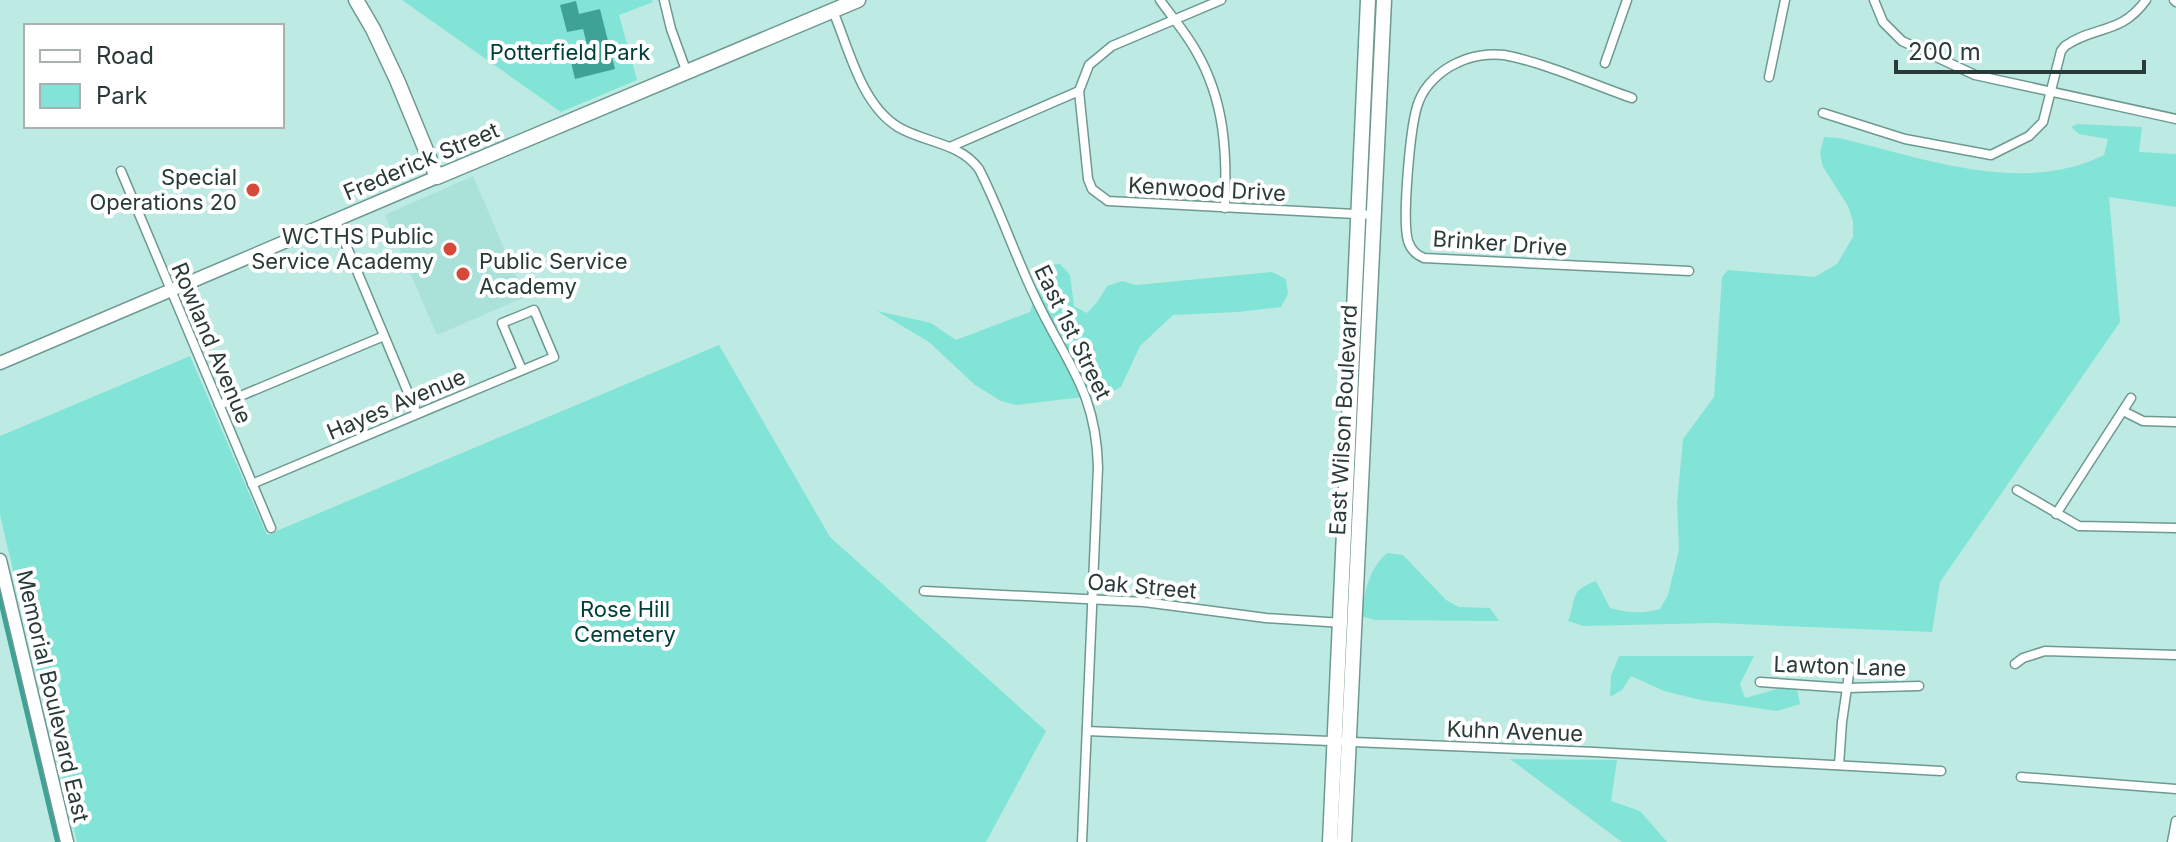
<svg xmlns="http://www.w3.org/2000/svg" width="2176" height="842" font-family="Inter,sans-serif">
	<rect width="100%" height="100%" fill="#bdebe3"/>
	<path fill="#aae1d8" d="M473,176l52,121 -88,38 -52,-120z"/>
	<g fill="#81e4d6">
		<path d="M402,0h250l1,2 -34,13 18,65 -76,32z"/>
		<path d="M2077,124l65,3 -3,25 37,2v53l-67,-10 11,125 -180,260 -8,50 -218,-9 -131,3 -15,-5c9,-22 0,-30 28,-40l14,27c18,5 32,6 50,1l8,-14 11,-45 -2,-47 6,-64 31,-42 8,-120 6,-7 87,7 22,-13 16,-27v-16l-5,-15 -25,-39 -3,-14 4,-16 15,1c85,20 183,58 265,17l4,-16 -29,-5 -8,-7z"/>
		<path d="M1060,264l10,11 4,31 13,7 11,-12 9,-15 15,-5 14,4 136,-13 14,7 2,15 -7,13 -43,5 -65,3 -33,31 -19,41 -13,7 -92,11 -15,-4 -26,-16 -46,-43 -52,-31 54,12 25,17 74,-28 15,-47z"/>
		<path d="M719,345l111,192 216,194 -60,111h-909l-77,-327v-79l190,-80 77,179z"/>
		<path d="M1387,553l16,2 43,45 13,7 31,1 9,13 -124,-1 -14,-4c4,-24 7,-46 26,-63z"/>
		<path d="M1619,656h135l-14,28 5,14 36,-10 16,1 3,15 -23,7 -76,-11 -37,-9 -33,-15 -9,14 -12,7 1,-21z"/>
		<path d="M1510,759l107,1 -6,41 29,10 27,31h-45z"/>
	</g>
	<g fill="#3ea296">
		<path d="M576,1l3,13 21,-5 15,60 -40,10 -4,-17 19,-5 -7,-28 -16,3 -7,-27z"/>
		<path d="M0,586l61,256h-6l-55,-233z"/>
	</g>
	<g fill="none" stroke-linecap="round" stroke-linejoin="round">
		<defs>
			<g id="minor">
				<path d="M664,0l7,29 16,44"/>
				<path d="M1160,0c12,17 26,33 36,51 29,50 31,101 29,157"/>
				<path d="M1874,0l9,22 19,19 73,34 201,44"/>
				<path d="M2174,0l2,2"/>
				<path d="M833,11c16,38 28,93 65,116 27,16 61,15 81,42 21,41 35,84 55,126 30,66 62,93 64,172l-16,375"/>
				<path d="M1605,63l22,-63"/>
				<path d="M1769,77l16,-77"/>
				<path d="M1079,91l9,88 4,10 16,12 266,14"/>
				<path d="M1632,98c-38,-13 -89,-36 -128,-43 -15,-2 -33,1 -47,8 -16,7 -32,22 -38,38 -9,21 -17,119 -11,140 3,9 8,14 16,17l265,13"/>
				<path d="M1823,113l82,26 86,16 38,-19 14,-14 18,-71 4,-5c30,-21 56,-11 81,-46"/>
				<path d="M950,147l129,-56 10,-26 23,-19 109,-46"/>
				<path d="M121,171l150,357"/>
				<path d="M336,221l81,193"/>
				<path d="M219,405l165,-69"/>
				<path d="M2123,411l20,10 33,1"/>
				<path d="M252,484c101,-43 201,-85 302,-127l-20,-47 -32,13 20,47"/>
				<path d="M2017,490l62,36 97,2"/>
				<path d="M2056,514l75,-116"/>
				<path d="M924,591l220,11 122,16 77,5"/>
				<path d="M2015,664l8,-6 22,-7 131,4"/>
				<path d="M1760,682l87,6 72,-2"/>
				<path d="M1087,731l507,21 347,19"/>
				<path d="M1839,765l3,-43 8,-55"/>
				<path d="M2021,777l155,12"/>
				<path d="M2172,842l4,-21"/>
			</g>
			<g id="secondary">
				<path d="M0,363l437,-186"/>
				<path d="M0,560l67,282"/>
			</g>
			<g id="primary">
				<path d="M356,0l17,29 24,51 40,97 421,-177"/>
				<path d="M1330,842l38,-842"/>
				<path d="M1344,842l40,-842"/>
			</g>
		</defs>
		<use href="#minor" stroke="#6d9991" stroke-width="11"/>
		<use href="#secondary" stroke="#6d9991" stroke-width="15"/>
		<use href="#primary" stroke="#6d9991" stroke-width="17"/>
		<use href="#minor" stroke="#fff" stroke-width="8"/>
		<use href="#secondary" stroke="#fff" stroke-width="12"/>
		<use href="#primary" stroke="#fff" stroke-width="14"/>
	</g>
	<g fill="#d64939" stroke="#fff" stroke-width="3">
		<circle cx="253" cy="190" r="8"/>
		<circle cx="450" cy="249" r="8"/>
		<circle cx="463" cy="274" r="8"/>
	</g>
	<g text-anchor="middle" dominant-baseline="central" stroke-width="8" stroke-linejoin="round" paint-order="stroke">
		<g font-size="22" fill="#004039" stroke="#fff">
			<text x="570" y="52">Potterfield Park</text>
			<text x="625" y="609">Rose Hill<tspan x="625" dy="25">Cemetery</tspan></text>
		</g>
		<g font-size="22" fill="#293b38" stroke="#fff">
			<text transform="translate(421 161) rotate(-23)">Frederick Street</text>
			<text transform="translate(1207 189) rotate(3)">Kenwood Drive</text>
			<text transform="translate(1500 243) rotate(4)">Brinker Drive</text>
			<text transform="translate(1073 332) rotate(64)">East 1st Street</text>
			<text transform="translate(212 343) rotate(67)">Rowland Avenue</text>
			<text transform="translate(396 404) rotate(-23)">Hayes Avenue</text>
			<text transform="translate(1343 420) rotate(-87)">East Wilson Boulevard</text>
			<text transform="translate(1142 586) rotate(5)">Oak Street</text>
			<text transform="translate(1840 666) rotate(2)">Lawton Lane</text>
			<text transform="translate(53 696) rotate(77)">Memorial Boulevard East</text>
			<text transform="translate(1515 731) rotate(2)">Kuhn Avenue</text>
		</g>
		<g font-size="22" fill="#293b38" stroke="#fff" text-anchor="end">
			<text x="237" y="177">Special<tspan x="237" dy="25">Operations 20</tspan></text>
			<text x="434" y="236">WCTHS Public<tspan x="434" dy="25">Service Academy</tspan></text>
			<text x="479" y="261" text-anchor="start">Public Service<tspan x="479" dy="25">Academy</tspan></text>
		</g>
	</g>
	<rect x="24" y="24" width="260" height="104" fill="#ffffff" stroke="#a9b1af" stroke-width="2"/>
	<rect x="40" y="50" width="40" height="12" fill="#ffffff" stroke="#a9b1af" stroke-width="2"/>
	<text x="96" y="64" font-size="24" fill="#293b38">Road</text>
	<rect x="40" y="84" width="40" height="24" fill="#81e4d6" stroke="#a9b1af" stroke-width="2"/>
	<text x="96" y="104" font-size="24" fill="#293b38">Park</text>
	<path d="M1896 60v12h248v-12" fill="none" stroke="#293b38" stroke-width="4"/>
	<text x="1908" y="60" font-size="24" fill="#293b38" stroke="#ffffff" stroke-width="6" paint-order="stroke">200 m</text>
</svg>
